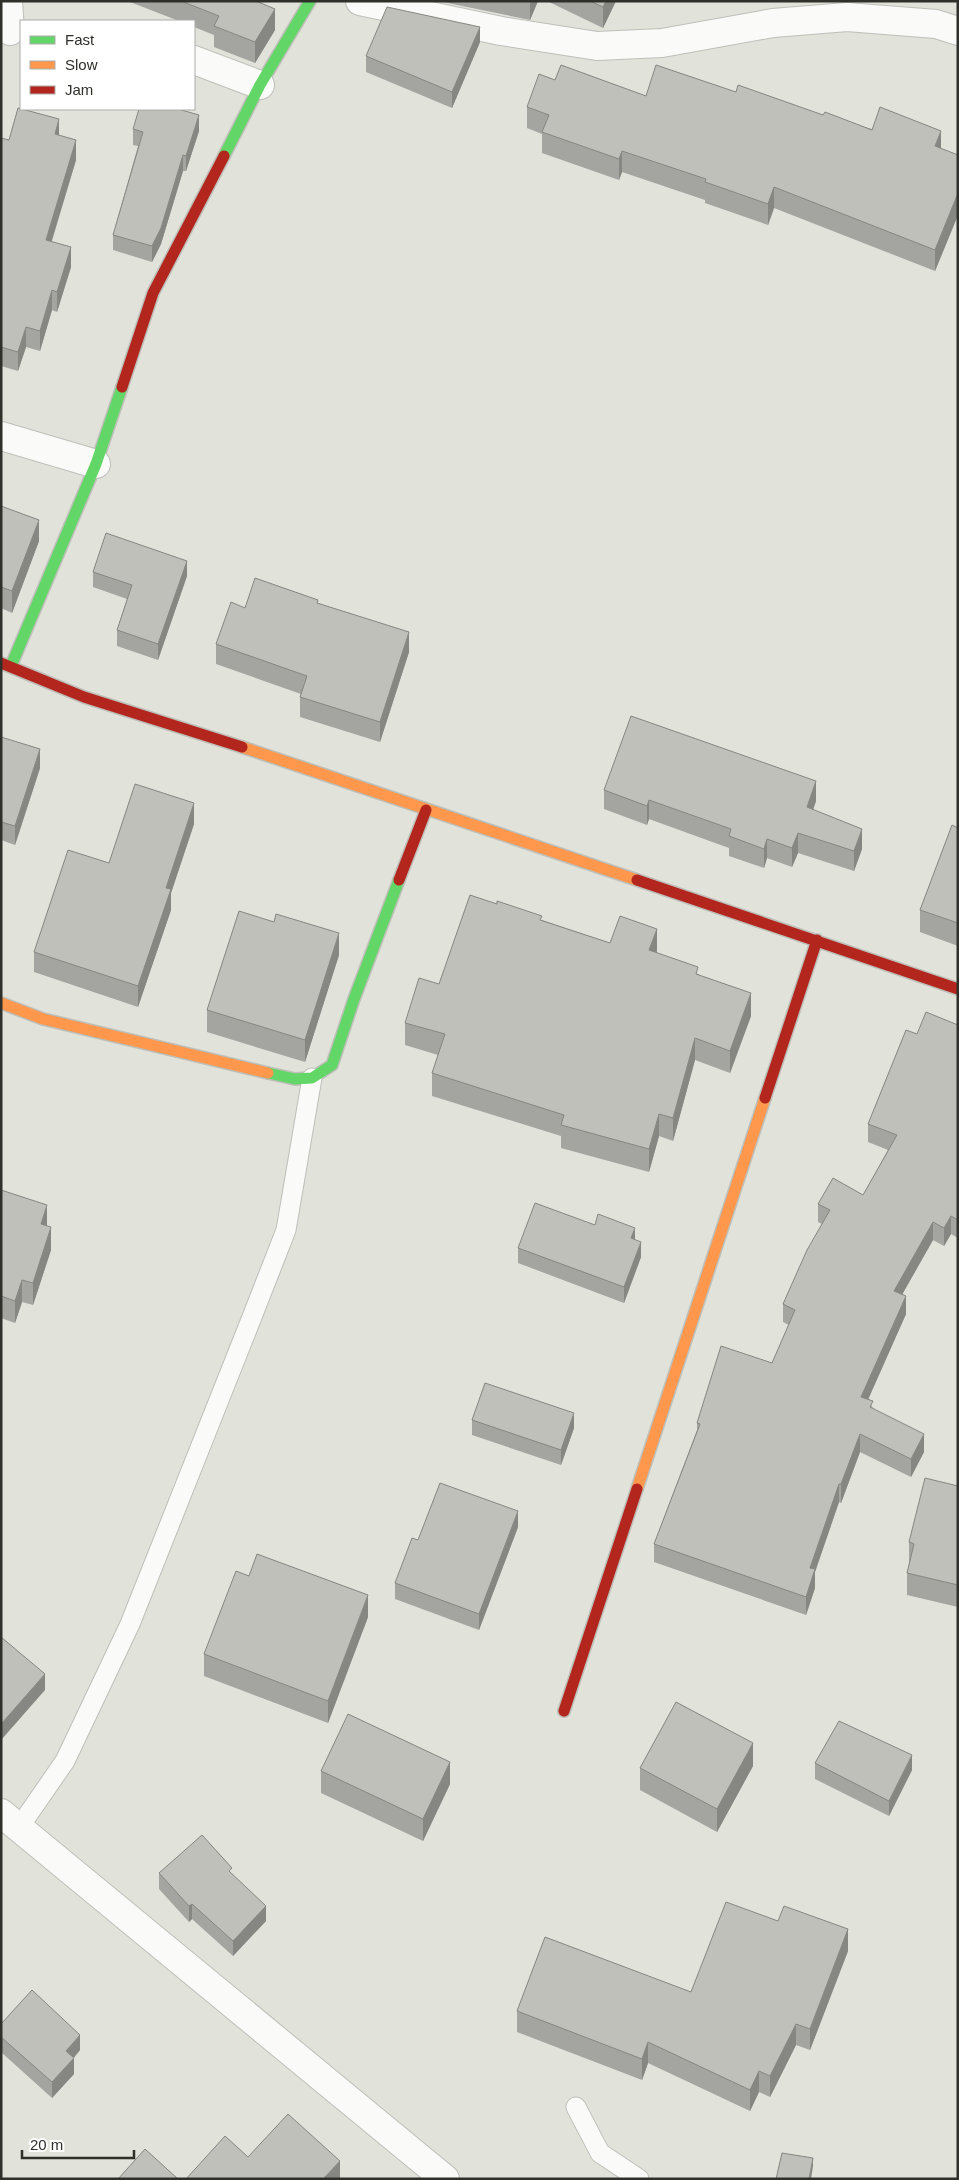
<svg xmlns="http://www.w3.org/2000/svg" width="959" height="2180" font-family="Helvetica,sans-serif">
	<rect width="100%" height="100%" fill="#e1e2da"/>
	<g fill="none" stroke-linecap="round" stroke-linejoin="round">
		<defs>
			<g id="lane">
				<path d="M18,1829l47,-68 65,-137 122,-307 34,-87 26,-152"/>
				<path d="M576,2107l24,46 39,26"/>
			</g>
			<g id="street">
				<path d="M8,1l2,30"/>
				<path d="M360,1l141,30 96,15 65,-3 111,-20 74,-6 89,7 22,7"/>
				<path d="M194,60l66,25"/>
				<path d="M1,436l95,28"/>
				<path d="M1,1813l444,366"/>
			</g>
			<g id="fast">
				<path d="M224,156l36,-71 50,-84"/>
				<path d="M11,666l85,-202 26,-77"/>
				<path d="M268,1073l27,6 17,-1 20,-13 22,-66 45,-119"/>
			</g>
			<g id="slow">
				<path d="M242,747l395,133"/>
				<path d="M1,1003l42,16 225,54"/>
				<path d="M637,1489l128,-391"/>
			</g>
			<g id="jam">
				<path d="M122,387l31,-94 71,-137"/>
				<path d="M1,663l83,34 158,50"/>
				<path d="M399,880l27,-70"/>
				<path d="M637,880l321,109"/>
				<path d="M765,1098l52,-158"/>
				<path d="M564,1711l73,-222"/>
			</g>
		</defs>
		<use href="#lane" stroke="#bebfb9" stroke-width="21"/>
		<use href="#street" stroke="#bebfb9" stroke-width="30"/>
		<use href="#fast" stroke="#bebfb9" stroke-width="14"/>
		<use href="#slow" stroke="#bebfb9" stroke-width="14"/>
		<use href="#jam" stroke="#bebfb9" stroke-width="14"/>
		<use href="#lane" stroke="#fafbf9" stroke-width="19"/>
		<use href="#street" stroke="#fafbf9" stroke-width="28"/>
		<use href="#fast" stroke="#63d668" stroke-width="11"/>
		<use href="#slow" stroke="#ff974d" stroke-width="11"/>
		<use href="#jam" stroke="#b3261e" stroke-width="11"/>
	</g>
	<g fill="#a4a5a0">
		<path d="M130,1h126l19,29 -20,33 -41,-16v-12l-20,-8v-6h-15l-49,-19z"/>
		<path d="M438,1h100l-8,19z"/>
		<path d="M547,1h69l-13,27z"/>
		<path d="M480,42l-28,66 -86,-36v-16z"/>
		<path d="M555,80l91,16 90,-4 87,23 118,34 17,6v60l-23,56 -161,-63 -6,17 -63,-22v-3l-83,-28 -3,8 -77,-27v-19l-15,-6v-21z"/>
		<path d="M133,129l66,2 -13,40h-3l-22,73 -9,18 -39,-12v-15l25,-89 -5,-1z"/>
		<path d="M59,135l17,25 -24,81 19,26 -14,45 -5,-2 -12,41 -14,-4 -8,24 -17,-5v-228l8,2z"/>
		<path d="M1,506l38,35 -27,72 -11,-5z"/>
		<path d="M93,572l94,4 -29,84 -41,-14v-16l10,-31 -34,-12z"/>
		<path d="M318,603l91,49 -29,90 -80,-25v-20l1,-3 -85,-30v-20l29,-36z"/>
		<path d="M1,737l39,31 -25,77 -14,-5z"/>
		<path d="M604,790l212,11 -3,9 49,39 -8,22 -56,-18 -6,14 -25,-9 -3,10 -35,-12v-8l-80,-29 -2,6 -43,-16z"/>
		<path d="M194,824l-23,69v17l-33,97 -104,-35v-20l75,-89z"/>
		<path d="M958,828v118l-38,-14v-22z"/>
		<path d="M542,920l68,23 47,8 -1,1 42,22 53,42 -21,57 -35,-13 -22,81 -14,-5 -10,36 -88,-24v-12l-129,-40v-23l6,-18 -33,-10v-22l34,-39z"/>
		<path d="M339,955l-34,107 -98,-30v-22z"/>
		<path d="M958,1025v213l-7,-4 -7,12 -11,-6 -31,54 4,20 -38,86 5,8 51,44 -13,25 -51,-25 -19,51 -2,-1 -24,70v16l-9,27 -152,-53v-18l43,-114v-7l75,-60 17,-38 -6,-3v-18l39,-80 -4,-2v-18l45,-9 25,-45 -20,-8v-18l49,-90z"/>
		<path d="M1,1190l46,36 4,24 -18,55 -11,-3 -7,21 -14,-5z"/>
		<path d="M635,1240l6,17 -17,46 -106,-40v-15z"/>
		<path d="M472,1420l102,8 -13,37 -89,-30z"/>
		<path d="M958,1486v121l-51,-12v-22l2,-9v-22z"/>
		<path d="M518,1527l-39,103 -84,-31v-16l23,-43z"/>
		<path d="M368,1617l-40,106 -124,-47v-22z"/>
		<path d="M815,1763l97,7 -23,46 -74,-37z"/>
		<path d="M753,1766l-36,66 -77,-42v-22z"/>
		<path d="M321,1771l129,13 -27,57 -102,-48z"/>
		<path d="M159,1873l73,1 34,47 -33,35 -41,-37 -3,3 -30,-33z"/>
		<path d="M848,1951l-38,99 -14,-5 -26,52 -11,-5 -9,19 -102,-48 -6,17 -125,-48v-21l174,-19z"/>
		<path d="M1,2024l79,26 -6,8v16l-22,24 -51,-46z"/>
	</g>
	<g fill="#868682">
		<path d="M530,1h8l-8,19z"/>
		<path d="M606,1h10l-13,27v-21z"/>
		<path d="M275,9v21l-20,33v-21z"/>
		<path d="M480,27v15l-28,66v-16z"/>
		<path d="M199,115v16l-13,40v-15z"/>
		<path d="M59,119v20l-4,-5z"/>
		<path d="M941,131v21l-6,-6z"/>
		<path d="M76,140v20l-30,99v-19z"/>
		<path d="M622,151v21l-3,8v-21z"/>
		<path d="M183,155v16l-22,73 -9,18v-16z"/>
		<path d="M774,187v21l-6,17v-21z"/>
		<path d="M958,193v22l-23,56v-21z"/>
		<path d="M71,247v20l-14,45v-20z"/>
		<path d="M52,290v20l-12,41v-20z"/>
		<path d="M26,327v20l-8,24v-19z"/>
		<path d="M39,520v21l-27,72v-22z"/>
		<path d="M187,561v15l-29,84v-16z"/>
		<path d="M409,632v20l-29,90v-20z"/>
		<path d="M40,749v19l-25,77v-19z"/>
		<path d="M816,781v20l-9,26v-20z"/>
		<path d="M649,800v19l-2,6v-19z"/>
		<path d="M194,803v21l-23,69v17l-33,97v-21l28,-98z"/>
		<path d="M862,829v20l-8,22v-20z"/>
		<path d="M798,833v20l-6,14v-19z"/>
		<path d="M767,839v19l-3,10v-19z"/>
		<path d="M657,929v22l-8,21v-22z"/>
		<path d="M339,933v22l-34,107v-22z"/>
		<path d="M751,993v23l-21,57v-22z"/>
		<path d="M695,1038v22l-22,81v-23z"/>
		<path d="M659,1114v22l-10,36v-23z"/>
		<path d="M47,1205v22l-6,-3z"/>
		<path d="M951,1216v18l-7,12v-18z"/>
		<path d="M933,1222v18l-39,69v-18z"/>
		<path d="M51,1227v23l-18,55v-22z"/>
		<path d="M635,1228v15l-4,-5z"/>
		<path d="M641,1242v15l-17,46v-16z"/>
		<path d="M22,1280v22l-7,21v-22z"/>
		<path d="M906,1296v18l-45,101v-18z"/>
		<path d="M574,1413v15l-13,37v-15z"/>
		<path d="M860,1434v18l-19,51v-19z"/>
		<path d="M924,1434v18l-13,25v-18z"/>
		<path d="M839,1484v18l-24,70v16l-9,27v-18l4,-29z"/>
		<path d="M518,1511v16l-39,103v-16z"/>
		<path d="M368,1595v22l-40,106v-22z"/>
		<path d="M45,1674v16l-43,49v-16z"/>
		<path d="M753,1743v23l-36,66v-23z"/>
		<path d="M912,1755v15l-23,46v-15z"/>
		<path d="M450,1762v22l-27,57v-22z"/>
		<path d="M192,1904v15l-3,3v-16z"/>
		<path d="M266,1906v15l-33,35v-15z"/>
		<path d="M848,1929v22l-38,99v-21z"/>
		<path d="M796,2024v21l-26,52v-21z"/>
		<path d="M80,2035v15l-14,16v-15z"/>
		<path d="M648,2042v21l-6,17v-21z"/>
		<path d="M74,2058v16l-22,24v-16z"/>
		<path d="M759,2071v21l-9,19v-21z"/>
		<path d="M813,2158v8l-2,13h-2z"/>
		<path d="M340,2161v18h-17z"/>
	</g>
	<g fill="#bfc0ba" stroke="#868682">
		<path d="M181,1h75l19,8 -20,33 -41,-16 5,-10z"/>
		<path d="M590,1h16l-3,6z"/>
		<path d="M387,7l93,20 -28,65 -86,-36z"/>
		<path d="M561,65l85,31 10,-31 80,27 2,-7 85,30 2,-3 47,18 8,-23 61,24 -6,15 23,9v38l-23,57 -161,-63 -6,17 -63,-22 1,-3 -84,-28 -3,8 -77,-27 7,-17 -22,-8 12,-33 16,6z"/>
		<path d="M18,108l41,11 -4,15 21,6 -30,100 25,7 -14,45 -5,-2 -12,41 -14,-4 -8,25 -17,-5v-209l8,2z"/>
		<path d="M139,109h39l21,6 -13,41 -3,-1 -22,73 -9,18 -39,-11 30,-103 -10,-3z"/>
		<path d="M1,506l38,14 -27,71 -11,-4z"/>
		<path d="M106,533l81,28 -29,83 -41,-14 15,-45 -39,-13z"/>
		<path d="M255,578l63,22 -1,3 92,29 -29,90 -80,-25 7,-21 -91,-32 15,-42 14,6z"/>
		<path d="M631,716l185,65 -9,26 55,22 -8,22 -56,-18 -6,15 -25,-9 -3,10 -35,-13 2,-7 -82,-29 -2,6 -43,-16z"/>
		<path d="M1,737l39,12 -25,77 -14,-4z"/>
		<path d="M135,784l59,19 -28,85 5,1 -33,97 -104,-34 34,-102 41,13z"/>
		<path d="M952,825l6,3v95l-38,-13z"/>
		<path d="M470,895l27,9v-3l45,15 -2,4 70,23 10,-27 37,13 -8,21 49,17 -2,7 55,19 -21,58 -35,-13 -22,80 -14,-4 -10,35 -88,-24 3,-10 -132,-42 13,-39 -40,-11 14,-45 20,6z"/>
		<path d="M239,911l35,11 2,-8 63,19 -34,107 -98,-30z"/>
		<path d="M926,1012l32,13v195l-7,-4 -7,12 -11,-6 -39,69 12,5 -45,101 12,4 -3,6 54,27 -13,25 -51,-25 -19,50h-2l-29,84 5,1 -9,28 -152,-53 46,-120 -3,-1 24,-77 51,17 23,-53 -12,-6 24,-54 23,-40 -12,-6 15,-26 30,17 34,-60 -29,-11 38,-94 11,4z"/>
		<path d="M1,1190l46,15 -6,19 10,3 -18,56 -11,-3 -7,21 -14,-5z"/>
		<path d="M535,1203l60,22 3,-11 37,14 -4,10 10,4 -17,45 -106,-39z"/>
		<path d="M485,1383l89,30 -13,37 -89,-30z"/>
		<path d="M925,1478l33,8v99l-51,-12 7,-29 -5,-2z"/>
		<path d="M440,1483l78,28 -39,103 -84,-31 17,-45 6,2z"/>
		<path d="M257,1554l111,41 -40,106 -124,-47 32,-83 13,5z"/>
		<path d="M1,1637l44,37 -43,49h-1z"/>
		<path d="M676,1702l77,41 -36,66 -77,-41z"/>
		<path d="M348,1714l102,48 -27,57 -102,-48z"/>
		<path d="M839,1721l73,34 -23,46 -74,-38z"/>
		<path d="M202,1835l30,33 -3,3 37,35 -33,35 -41,-37 -3,2 -30,-33z"/>
		<path d="M726,1902l52,19 6,-15 64,23 -38,100 -14,-5 -26,52 -11,-5 -9,19 -102,-48 -6,17 -125,-48 28,-74 146,55z"/>
		<path d="M32,1990l48,45 -14,16 8,7 -22,24 -51,-45v-13z"/>
		<path d="M288,2114l52,47 -17,18h-137l39,-43 23,21z"/>
		<path d="M145,2149l33,30h-60z"/>
		<path d="M782,2153l31,5 -4,21h-33z"/>
	</g>
	<rect width="959" height="2180" fill="none" stroke="#2f302a" stroke-width="5"/>
	<rect x="20" y="20" width="175" height="90" fill="#ffffff" stroke="#acacaa"/>
	<rect x="30" y="36" width="25" height="8" fill="#63d668" stroke="#acacaa"/>
	<text x="65" y="45" font-size="15" fill="#2f302a">Fast</text>
	<rect x="30" y="61" width="25" height="8" fill="#ff974d" stroke="#acacaa"/>
	<text x="65" y="70" font-size="15" fill="#2f302a">Slow</text>
	<rect x="30" y="86" width="25" height="8" fill="#b3261e" stroke="#acacaa"/>
	<text x="65" y="95" font-size="15" fill="#2f302a">Jam</text>
	<path d="M22 2150v8h112v-8" fill="none" stroke="#2f302a" stroke-width="2.5"/>
	<text x="30" y="2150" font-size="15" fill="#2f302a" stroke="#ffffff" stroke-width="4" paint-order="stroke">20 m</text>
</svg>
